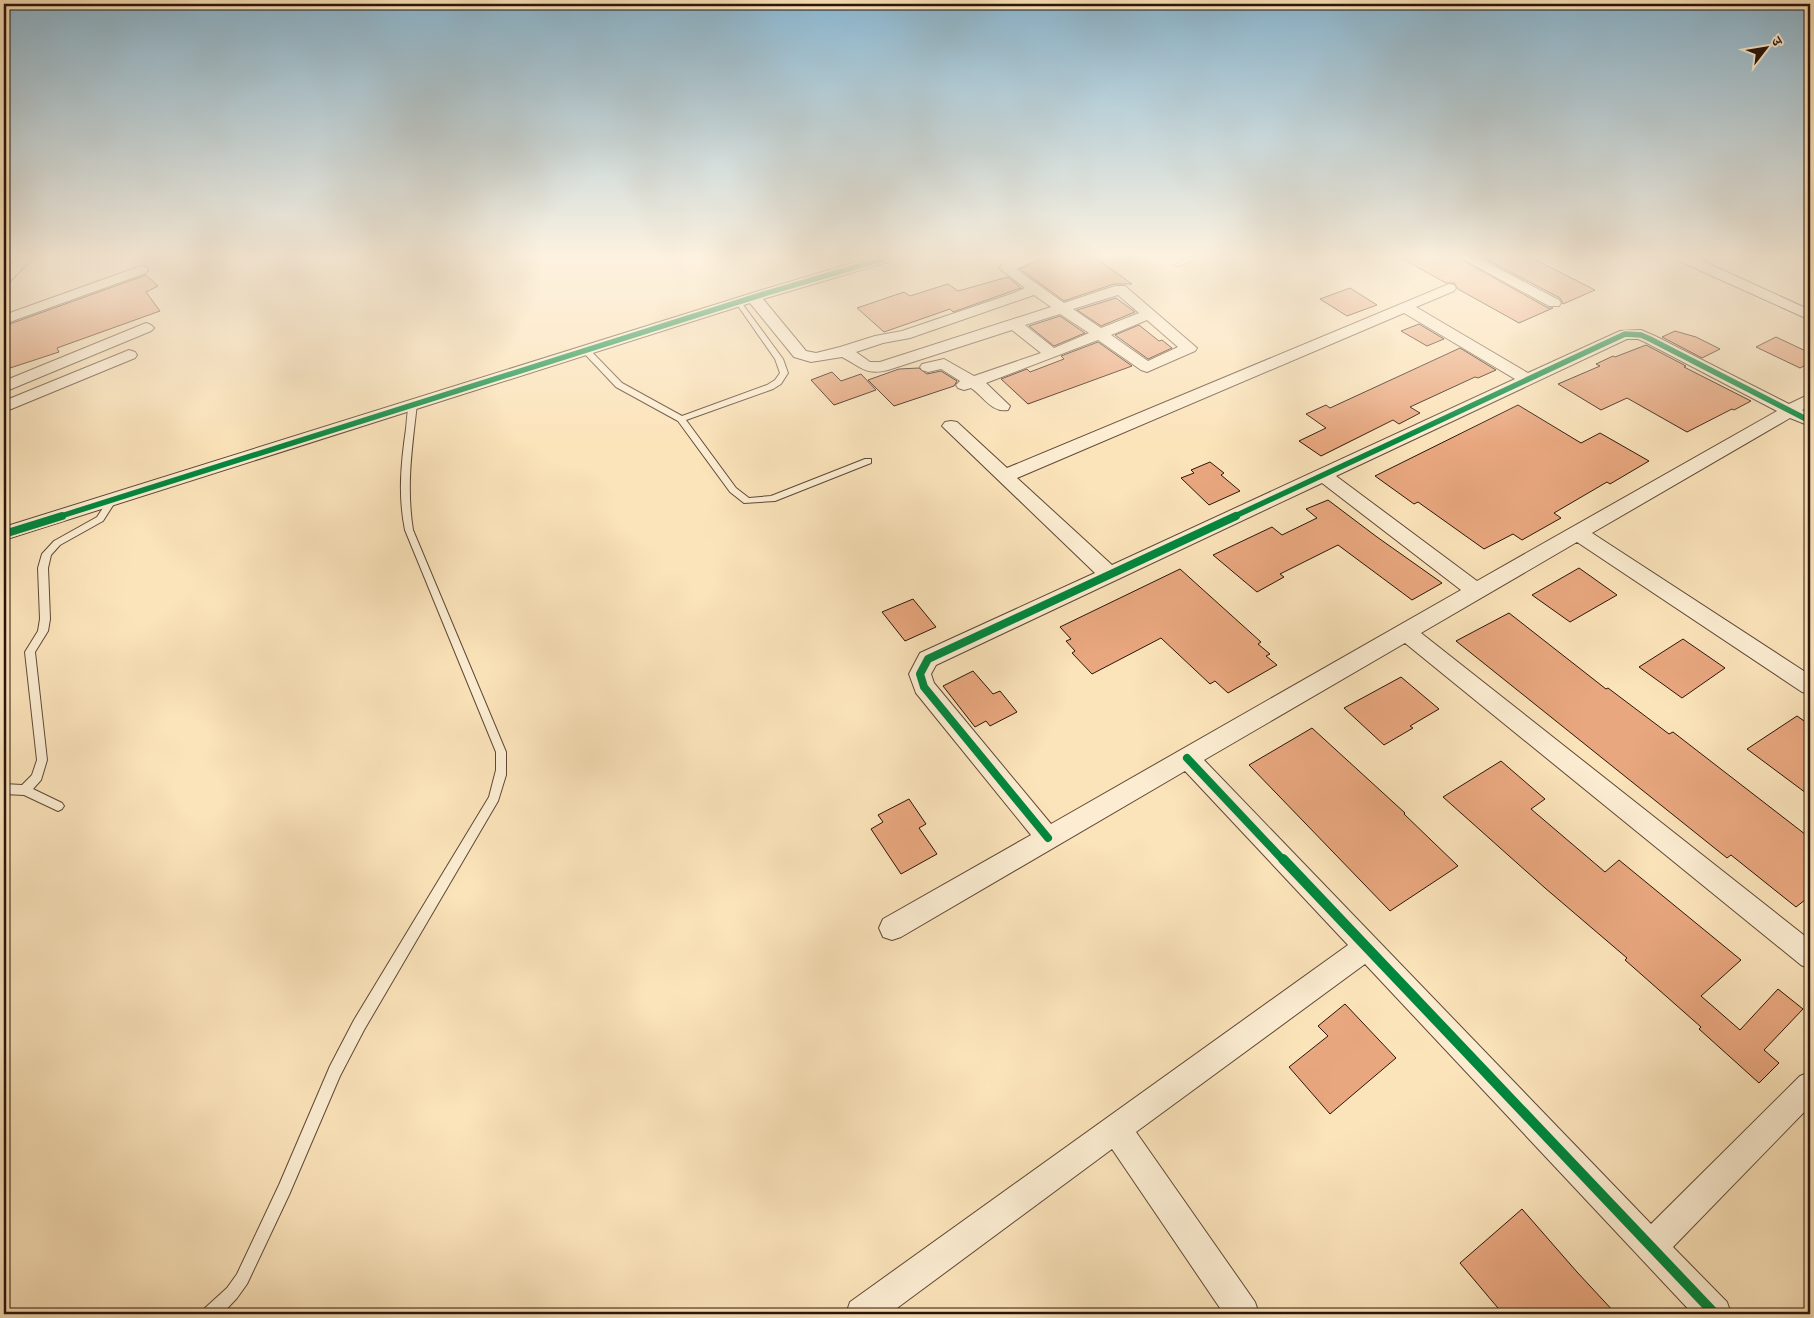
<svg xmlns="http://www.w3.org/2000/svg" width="1814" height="1318" font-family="'Libre Caslon Text','Noto Serif Devanagari',serif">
	<rect width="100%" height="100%" fill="#fbe3ba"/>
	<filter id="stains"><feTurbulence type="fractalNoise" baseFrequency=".004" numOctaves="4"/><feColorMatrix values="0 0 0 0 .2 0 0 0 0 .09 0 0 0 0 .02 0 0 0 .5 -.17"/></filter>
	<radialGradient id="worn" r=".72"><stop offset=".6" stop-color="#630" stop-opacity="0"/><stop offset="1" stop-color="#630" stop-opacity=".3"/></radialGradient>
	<g fill="#e9a77f" stroke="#2b1509">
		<path d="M1043,258h53l36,26h-18l-50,17 -44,-32z"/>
		<path d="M1401,258h58l89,50h5l-34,15 -61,-34 -4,-6h-8z"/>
		<path d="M1484,258h48l63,32 -32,14 -3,-6z"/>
		<path d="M146,275l12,11 -12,6 14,19 -103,37 2,4 -55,18v-44z"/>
		<path d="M1008,277l13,11 -68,24 -3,-3 -66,23 -27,-24 47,-16 6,4 38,-12 10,7z"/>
		<path d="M1350,288l27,17 -30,11 -27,-17z"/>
		<path d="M1116,298l19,14 -34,14 -24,-16z"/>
		<path d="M1060,316l25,17 -31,13 -25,-20z"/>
		<path d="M1419,324l25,15 -17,7 -26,-15z"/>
		<path d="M1139,325l20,16 3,-1 10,8 -24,11 -33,-24z"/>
		<path d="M1675,331l21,6 24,12 -18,9 -40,-21z"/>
		<path d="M1776,337l34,16v10l-10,5 -44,-21z"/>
		<path d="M1098,342l34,24 -104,38 -27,-25 26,-10 3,3 34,-13 -3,-3z"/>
		<path d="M1646,345l40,21 -2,1 67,34 -17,9 -2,-1 -45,23 -60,-34 -26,12 -43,-26 42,-18 -4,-2 17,-8 2,1z"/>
		<path d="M1460,348l36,22 -18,8 -3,-1 -65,30 10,6 -21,11 -6,-4 -72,36 -22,-15 27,-13 -20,-14 20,-9 4,3z"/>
		<path d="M919,368l8,6 14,-3 16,10 -3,5 -60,20 -26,-26 31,-11z"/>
		<path d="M832,372l9,9 20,-7 15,16 -42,15 -23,-25z"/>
		<path d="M1518,405l63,38 19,-10 49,28 -39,23 -3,-2 -53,31 7,5 -39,22 -9,-6 -29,15 -66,-47 -4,2 -39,-28z"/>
		<path d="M1210,462l14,11 -3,2 19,16 -31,14 -28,-27 13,-5 -3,-3z"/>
		<path d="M1328,500l49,37 65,46 -30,17 -74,-55 -58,29 4,3 -27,15 -44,-37 59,-28 10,8 35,-17 -11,-9z"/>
		<path d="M1579,568l38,27 -47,27 -38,-27z"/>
		<path d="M1180,569l81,73 -3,2 12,10 -4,2 11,9 -49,28 -13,-12 -5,3 -49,-46 -69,36 -20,-21 3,-2 -9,-10 5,-2 -11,-12z"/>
		<path d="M913,599l23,28 -31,14 -23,-29z"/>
		<path d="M1509,613l97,76 2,-1 61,46 4,-2 137,106v58l-14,11 -65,-52 -4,3 -271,-217z"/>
		<path d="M1683,639l42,29 -43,30 -43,-31z"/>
		<path d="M973,671l20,23 7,-3 17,21 -27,14 -4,-5 -11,6 -32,-41z"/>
		<path d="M1401,677l38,32 -29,17 3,2 -29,17 -40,-37z"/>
		<path d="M1797,716l13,9v71l-63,-47z"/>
		<path d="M1312,728l93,85 -1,1 54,52 -68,45 -141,-146z"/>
		<path d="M1501,761l44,38 -14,10 74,63 14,-12 122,100 -40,36 39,34 38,-41 25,20 -39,41 15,13 -20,20 -60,-54 2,-2 -76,-67 2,-2 -82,-70 -102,-91z"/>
		<path d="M909,799l17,25 -7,4 18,26 -36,20 -30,-45 12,-7 -5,-7z"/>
		<path d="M1345,1004l51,54 -66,56 -41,-47 39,-31 -10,-10z"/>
		<path d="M1522,1209l55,63 39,42h-113l-43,-51z"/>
	</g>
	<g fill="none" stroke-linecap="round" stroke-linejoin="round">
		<defs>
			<g id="lane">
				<path d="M1187,258h10l-18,8 -5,-1z"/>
				<path d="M739,301l2,1 42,57 5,14 -7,11 -8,5 -87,31 50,68 13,10 22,-2 94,-37h6v4l-96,38 -31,2 -14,-11 -52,-71 -62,-34 -35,-37 1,-2h6l34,35 60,33 85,-31 8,-5 5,-7 -5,-14 -39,-56z"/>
				<path d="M410,402h6l1,2c-5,43 -11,83 -4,126l93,222v23l-8,26 -134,229 -24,46 -51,119 -42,89 -10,14 -15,16h-19l2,-6 22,-20 10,-14 42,-89 51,-119 24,-46 135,-223 7,-27v-18l-91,-222c-7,-34 -4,-67 1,-101 1,-9 1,-19 4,-27z"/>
				<path d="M113,496l4,3 -14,22 -43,24 -9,10 -3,13 2,51 -2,12 -13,21 12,108 -6,20 -8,9 29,14 2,3 -2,3 -4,2 -34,-16 -20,-1v-10l18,1 10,-10 5,-15 -12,-108 13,-21 2,-12 -2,-51 4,-14 12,-13 43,-24 13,-20z"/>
			</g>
			<g id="street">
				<path d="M18,258h15l-24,24 -5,1v-12z"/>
				<path d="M870,258h23l-2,3 -128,38 43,52 10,2 24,-6 35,-11 27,-5 112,-38 11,-5 -26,-20c9,-11 25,-10 38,-10l-2,3 -19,8 48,34 51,-17h10l72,62 -2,3 -48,21 -6,-2 -43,-30 -112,43 24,23 -2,4c-16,3 -25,-14 -37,-22l-7,2 -6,-2 -2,-3 4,-4 -19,-12 -13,3 -6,-2 -2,-3 2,-3 22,-5 30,17 67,-23 -29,-23 -124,40c-23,6 -28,-4 -46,-13l-31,5 -17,-5 -44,-54 -746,237v-13l758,-237zM1034,295l17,12 -171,55h-10l-14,-10 27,-9 27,-5zM1118,295l21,18 -38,15 -28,-19zM1060,314l29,19 -35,15 -29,-23zM1147,320l31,27 -30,14 -37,-26z"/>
				<path d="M1461,258h18l80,42 2,3 -2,3h-10z"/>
				<path d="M1677,258h19l114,52v10l-131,-59z"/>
				<path d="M141,266l5,1 2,3 -2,3 -142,51v-9z"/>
				<path d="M1449,284l5,1 2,3 -2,3 -38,16 112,66 92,-42 21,-1 14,6 134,68 21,-10v12l-8,4 8,4v12l-20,-8 -198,115 218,142v19l-8,-2 -225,-150 -156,91 389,307v29l-9,-4 -396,-322 -201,117 447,464 149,-148 10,-4v34l-137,141 54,55 4,12h-38l-328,-350 -229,168 119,170 4,12h-35l-112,-165 -223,165h-43l4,-12 498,-357 -163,-174 -284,166 -9,3 -9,-3 -4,-9 4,-9 148,-84 -115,-142 -7,-19 11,-21 175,-80 -153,-147 3,-4 6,-1 6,1 50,46zM1404,313l111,66 -403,186 -95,-87zM1627,339h11l7,3 132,69 -300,170 -141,-105zM1322,483l139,107 -410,234 -117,-141 -3,-9 5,-9z"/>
				<path d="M146,323l5,2 3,3 -3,3 -147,61v-11z"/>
				<path d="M129,350l6,2 2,3 -2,3 -131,54v-11z"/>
			</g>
		</defs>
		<use href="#lane" stroke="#5f4835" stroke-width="2"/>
		<use href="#street" stroke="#5f4835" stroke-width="2"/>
		<use href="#lane" fill="#fcedd2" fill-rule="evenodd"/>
		<use href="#street" fill="#fcedd2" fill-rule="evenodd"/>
		<defs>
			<g id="cycleway-far2">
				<path d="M58,517l709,-224 119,-35"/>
				<path d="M1233,517l392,-183 16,1 9,4 160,82"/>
			</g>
			<g id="cycleway-far1">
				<path d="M4,534l58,-18"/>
				<path d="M1187,758l97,103"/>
				<path d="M1048,838l-124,-151 -4,-13 8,-15 308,-143"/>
			</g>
			<path id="cycleway" d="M1283,859l432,455"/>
		</defs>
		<use href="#cycleway-far2" stroke="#fcedd2" stroke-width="8"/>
		<use href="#cycleway-far1" stroke="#fcedd2" stroke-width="11"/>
		<use href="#cycleway" stroke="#fcedd2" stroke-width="13"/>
		<use href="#cycleway-far2" stroke="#00873e" stroke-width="5.5"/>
		<use href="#cycleway-far1" stroke="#00873e" stroke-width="8"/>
		<use href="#cycleway" stroke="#00873e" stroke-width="10"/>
	</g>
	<linearGradient id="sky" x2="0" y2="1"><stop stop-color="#8bb8d2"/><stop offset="0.58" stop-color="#fdf2e0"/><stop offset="1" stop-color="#fdf2e0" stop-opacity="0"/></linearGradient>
	<rect width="1814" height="443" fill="url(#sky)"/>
	<rect width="1814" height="1318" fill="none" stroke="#fbe3ba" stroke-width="20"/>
	<rect x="5" y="5" width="1804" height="1308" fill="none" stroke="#2b1509" stroke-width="2.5"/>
	<rect x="10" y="10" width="1794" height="1298" fill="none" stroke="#2b1509"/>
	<g transform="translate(1766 48) rotate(59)" stroke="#fcedd2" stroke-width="4" paint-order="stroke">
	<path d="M0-4L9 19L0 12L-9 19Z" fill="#2b1509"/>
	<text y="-8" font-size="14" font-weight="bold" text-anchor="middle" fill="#2b1509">उ</text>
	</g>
	<rect width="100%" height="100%" filter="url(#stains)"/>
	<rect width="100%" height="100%" fill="url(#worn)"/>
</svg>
